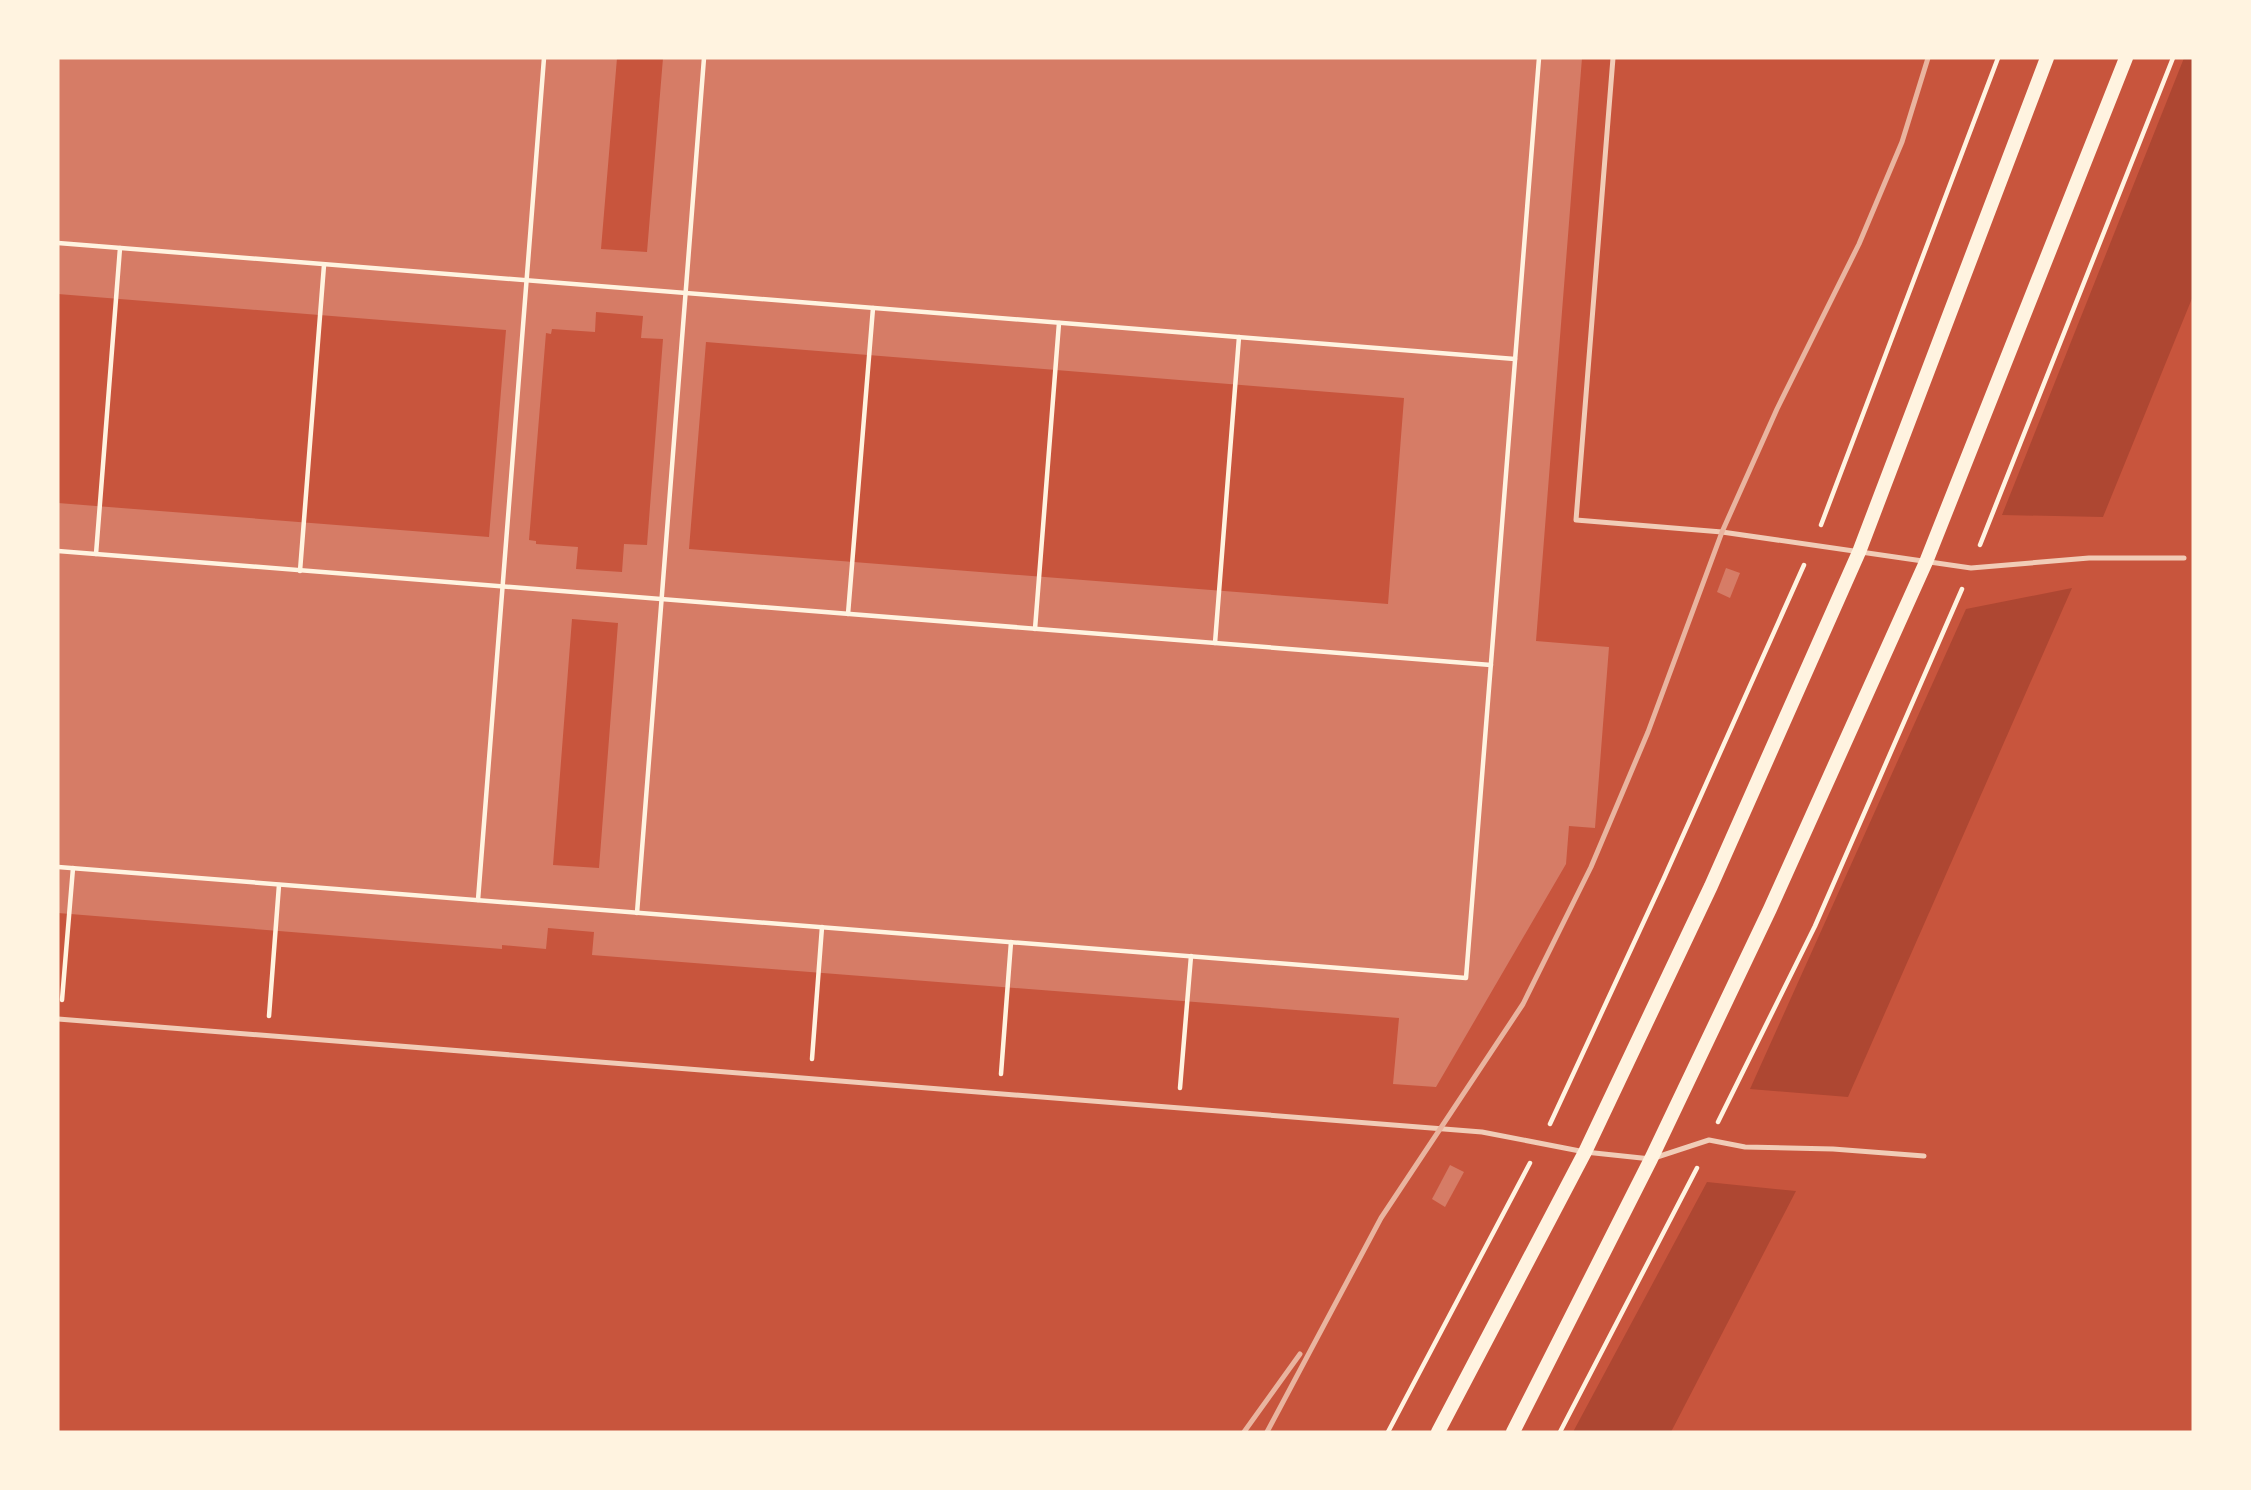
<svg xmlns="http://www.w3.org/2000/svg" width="2251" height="1490" font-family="'Roboto Condensed',sans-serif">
	<rect width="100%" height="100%" fill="#c8553d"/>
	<g fill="#ae4732">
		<path d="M2184,58h9v238l-90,221 -101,-2z"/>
		<path d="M2072,588l-224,509 -98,-8 216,-480z"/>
		<path d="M1707,1182l89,9 -125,241h-98z"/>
	</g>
	<g fill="#d67c66" fill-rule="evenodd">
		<path d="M58,58h559l-16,191 46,3 16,-194h919l-46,583 73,6 -14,181 -26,-2 -3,38 -130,223 -43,-3 6,-66 -807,-63 2,-23 -46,-4 -2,21 -44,-4v4l-444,-36v-410l431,34 17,-207 -448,-36zM596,312l47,4 -2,22 22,1 -16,206 -23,-1 -2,28 -46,-3 2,-22 -42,-3v-3l-7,-1 17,-207 5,1 1,-5 43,3zM706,342l698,56 -16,206 -699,-55zM572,619l46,4 -19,245 -46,-3z"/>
		<path d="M1726,568l14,5 -10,25 -13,-6z"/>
		<path d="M1450,1165l14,7 -19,35 -13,-8z"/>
	</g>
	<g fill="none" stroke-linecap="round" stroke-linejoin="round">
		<g stroke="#fff3e0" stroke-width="4.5">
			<path d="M58,243l1457,116"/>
			<path d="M1821,525l177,-467"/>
			<path d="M1980,545l193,-487"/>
			<path d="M58,551l1433,114"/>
			<path d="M96,554l24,-306"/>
			<path d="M300,571l24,-306"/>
			<path d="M848,614l25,-306"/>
			<path d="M1035,629l24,-306"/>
			<path d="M1215,643l24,-306"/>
			<path d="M58,867l1408,111 73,-920"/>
			<path d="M478,900l66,-842"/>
			<path d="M637,913l67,-855"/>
			<path d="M62,1000l11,-132"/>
			<path d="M269,1016l10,-131"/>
			<path d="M812,1059l10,-132"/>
			<path d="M1001,1074l10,-132"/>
			<path d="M1180,1088l11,-132"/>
			<path d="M1718,1122l97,-196 147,-337"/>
			<path d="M1550,1124l114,-246 140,-313"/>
			<path d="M1388,1432l142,-269"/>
			<path d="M1560,1432l137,-264"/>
		</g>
		<g stroke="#f1ccb7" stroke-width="5">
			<path d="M1613,58l-37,462 146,12 249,36 118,-10h95"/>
			<path d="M58,1019l1424,113 103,20 66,7 58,-19 36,7 88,2 91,7"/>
		</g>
		<g stroke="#fff3e0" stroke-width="14">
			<path d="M1438,1432l147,-280 126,-266 148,-334 188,-494"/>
			<path d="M1513,1432l138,-273 119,-250 156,-347 200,-504"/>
		</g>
		<g stroke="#e9b49f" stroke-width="5">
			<path d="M1244,1432l56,-78"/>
			<path d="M1267,1432l114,-214 142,-214 68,-137 57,-135 74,-200 55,-123 82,-165 43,-102 26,-84"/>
		</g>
	</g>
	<rect width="2251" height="1490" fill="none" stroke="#fff3e0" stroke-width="119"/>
</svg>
